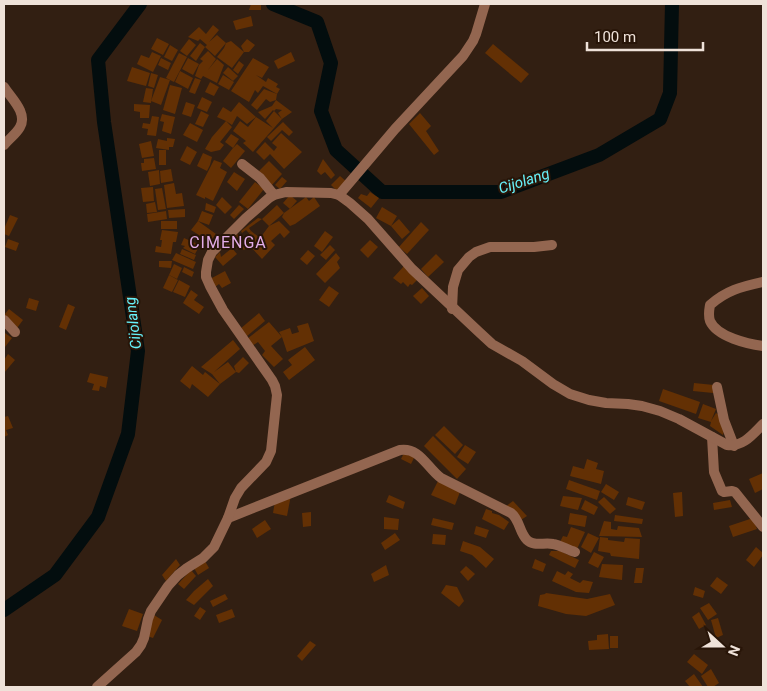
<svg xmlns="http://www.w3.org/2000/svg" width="767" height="691" font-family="Roboto,sans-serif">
	<rect width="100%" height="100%" fill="#321f12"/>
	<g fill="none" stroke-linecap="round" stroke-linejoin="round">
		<g stroke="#030d0e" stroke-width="14">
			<path d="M273,4l44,18 14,41 -10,48 15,39 46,42h119l98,-37 61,-36 10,-26 2,-89"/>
			<path d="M4,610l51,-35 43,-58 30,-83 10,-83 -34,-229 -6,-62 42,-56"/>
		</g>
	</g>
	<g fill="#633004">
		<path d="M251,4h10v6h-12z"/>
		<path d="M251,16l2,10 -17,4 -3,-9z"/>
		<path d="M213,25l6,5 -10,12 8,-7 9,8 -11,13 -10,-9 2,-2 -7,-6 -2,2 -10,-4 11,-10 7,7z"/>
		<path d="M157,38l12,6 -6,11 -12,-6z"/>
		<path d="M189,39l7,6 -9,11 -7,-5z"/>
		<path d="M247,39l8,6 -6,7h-5l-12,16 -15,-11 7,-9 2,-5 5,-2 13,11 -3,-6z"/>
		<path d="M200,43l5,4 -9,14 -6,-5z"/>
		<path d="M493,44l36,30 -8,9 -36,-30z"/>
		<path d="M170,45l8,5 -6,11 -8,-4z"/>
		<path d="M208,51l8,8 -8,11 9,-11 7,6 -7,18 -14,-7 -2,3 -6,-3 4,-11 4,-4 -3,-2z"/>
		<path d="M152,52l9,4 -8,16 -16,-8 4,-9 8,3z"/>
		<path d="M291,52l4,9 -17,8 -4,-8z"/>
		<path d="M179,53l8,4 -13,25 -8,-4z"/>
		<path d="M161,58l10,5 -3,7 -10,-5z"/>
		<path d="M188,58l11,6 -6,11 -11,-6z"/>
		<path d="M253,58l16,9 -7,11 -6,-3 10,7 2,-4 10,6 -2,3 4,2 -3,5 -14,-8 -5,7 -3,-3 -6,12 -18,-11z"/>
		<path d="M239,61l5,4 -6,9 -5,-4z"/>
		<path d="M132,67l18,6 -4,13 -19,-5z"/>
		<path d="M228,67l10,9 -5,5 -10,-8z"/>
		<path d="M180,71l13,7 -5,11 -13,-7z"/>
		<path d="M151,73l7,2 -4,13 -6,-2z"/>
		<path d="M223,75l11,7 -5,8 -11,-6z"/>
		<path d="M160,77l10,3 -9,25 -10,-4z"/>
		<path d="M195,78l6,2 -6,14 -6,-2z"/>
		<path d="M210,82l9,5 -5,9 -9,-4z"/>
		<path d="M170,85l12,3 -7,26 -12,-4z"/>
		<path d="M146,88l7,1 -2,14 -8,-1z"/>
		<path d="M264,89l13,5 -1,6 16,12 -10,7 -29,33 -10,-9 3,-2 -13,-10 7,-10 8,6 8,-10 17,11 -7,-7 8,-10 8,8 -4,-6 4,-3 -6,-1 -2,2 -1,-1 -8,9 -7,-7 14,-6 4,-6 -6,2 -4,-3 -9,11 -6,-5z"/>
		<path d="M202,97l10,5 -5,10 -10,-4z"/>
		<path d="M186,102l9,3 -4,12 -9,-3z"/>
		<path d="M239,102l17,15 -9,7 -10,-8 -5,9 -6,-4 6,6 -12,15 4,3 -4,5 -9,2 -6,-3 7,-12 14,-16 -9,-4 6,-10 8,5z"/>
		<path d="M134,104l16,1 -1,13h-9v-6l-6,-1z"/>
		<path d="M201,111l8,4 -6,12 -8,-3z"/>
		<path d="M420,113l11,13 -5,5 13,20 -5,4 -25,-31z"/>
		<path d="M162,114l13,3 -4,17 -9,-3 2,-9 -4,-1z"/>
		<path d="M152,116l7,1 -3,19 -9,-1 1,-6 -6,-1 1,-5 7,1z"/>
		<path d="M283,122l10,10 -4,4 -7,-6 -11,11 -4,-4z"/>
		<path d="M190,123l13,7 -6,12 -14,-7z"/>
		<path d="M281,133l21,19 -18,17 -14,-15 -6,6 -8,-8 9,-10 9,9 3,-4 -5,-4z"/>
		<path d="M231,134l8,5 -6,9 -8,-6z"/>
		<path d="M167,138l8,1 -2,8h-4v3l-13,-2 2,-9 9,2z"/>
		<path d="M151,141l3,15 -12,2 -3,-14z"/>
		<path d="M237,144l8,7 -14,17 -8,-7 10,-13z"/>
		<path d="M187,146l10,6 -7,13 -10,-5z"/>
		<rect x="159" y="150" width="7" height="15"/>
		<path d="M203,153l9,4 -2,8 -3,6 -10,-5z"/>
		<path d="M154,158l2,11 -14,2 -1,-8h3v-4z"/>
		<path d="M323,159l12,16 -4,4 -6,-7 -4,3 -4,-4z"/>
		<path d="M214,160l8,3 -2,5 7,4 -14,29 -8,-4v2l-9,-4z"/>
		<path d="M269,161l13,13 -10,11 -13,-14z"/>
		<path d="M171,169l2,12 -12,2 -1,-12z"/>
		<path d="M159,170l1,14 -10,2 -2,-14z"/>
		<path d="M234,172l11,7 -8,12 -10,-9z"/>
		<path d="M340,176l7,6 -10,9 -6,-6z"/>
		<path d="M282,177l5,4 -7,8 -5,-4z"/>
		<path d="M255,182l9,7 -16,20 -9,-7z"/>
		<path d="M174,183l2,11 6,-1 2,13 -17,2 -3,-23z"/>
		<path d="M153,187l1,14 -11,1 -2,-14z"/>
		<path d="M162,188l4,21 -8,1 -3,-21z"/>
		<path d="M370,192l9,6 -8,10 -13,-10 3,-4 6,2z"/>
		<path d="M290,195l7,6 -7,8 -7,-6z"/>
		<path d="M222,197l10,10 -7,7 -9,-9z"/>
		<path d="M306,197l3,4 5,-4 6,9 -25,18 -5,2 -8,-9 2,-4z"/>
		<path d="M155,202l2,10 -10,1 -1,-9z"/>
		<path d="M206,203l10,4 -2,6 -9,-3z"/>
		<path d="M239,205l5,4 -10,10 -4,-4z"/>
		<path d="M277,205l7,8 -15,13 -7,-7 -13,9 2,3 9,7 9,-12 10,-5 11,11 -6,6 -4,-5 -9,8 4,4 -13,14 -13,-14 -5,5 -6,-6 6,-3 7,-10 -2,2 -3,-3 -4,3 -1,-2 17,-13 4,1z"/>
		<path d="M382,207l15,9 -6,10 8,-7 11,13 -8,7 -11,-13 -15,-8z"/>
		<path d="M185,209v8l-16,1 -1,-8z"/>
		<path d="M166,211l1,8 -19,3 -1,-8z"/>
		<path d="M202,211l11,4 -4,10 -11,-4 18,13 -6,8 -19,-12 7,-9z"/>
		<path d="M10,215l8,3 -9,18 -5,-2v-5z"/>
		<rect x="161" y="221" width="16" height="8"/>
		<path d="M421,222l8,8 -22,24 -8,-7z"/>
		<path d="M162,230l16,2 -2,10h-3l-2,12 -16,-2 1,-6 5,1 1,-7h-2z"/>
		<path d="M325,231l8,6 -11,15 -8,-6z"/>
		<path d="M238,234l3,4 -14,12 -3,-4z"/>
		<path d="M184,238l16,7 -5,9 -12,-6 2,-2 -4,-1z"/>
		<path d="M8,239l11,4 -3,8 -11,-4z"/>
		<path d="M370,240l8,7 -10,11 -8,-8z"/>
		<path d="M330,245l5,5 -9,10 -6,-5z"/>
		<path d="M232,248l5,6 -14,12 -8,-9 5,-5 1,5z"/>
		<path d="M182,249l14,6 -2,5 -14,-6z"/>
		<path d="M308,250l7,6 -8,9 -7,-6z"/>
		<path d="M176,253l20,9 -3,7 -21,-9z"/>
		<path d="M336,253l4,5 -3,4 3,6 -15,15 -9,-9z"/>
		<path d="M436,254l8,8 -16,15 -7,-8z"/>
		<path d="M159,261h13l-1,7 -12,-1z"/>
		<path d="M174,264l8,4 -5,11 -8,-4z"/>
		<path d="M404,266l13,14 -5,5 -2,-1 -2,3 -5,-5 -2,2 -8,-6z"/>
		<path d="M184,267l10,5 -2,5 -10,-5z"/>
		<path d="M225,271l6,12 -9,5 -3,-4 -4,3 -5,-8z"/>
		<path d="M169,275l9,5 -6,12 -9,-4z"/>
		<path d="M179,280l11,6 -5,11 -12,-5z"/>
		<path d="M329,286l10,7 -10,14 -10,-7z"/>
		<path d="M422,288l7,8 -8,8 -8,-8z"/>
		<path d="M191,290l7,5 -4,5 10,7 -5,7 -16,-11z"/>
		<path d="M29,298l10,3 -3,10 -10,-3z"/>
		<path d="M68,304l7,3 -9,23 -7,-3z"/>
		<path d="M9,309l14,11 -6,8 -13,-13z"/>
		<path d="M259,313l6,8 -19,16 -6,-8z"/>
		<path d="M269,322l13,15 -3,-5 11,-4 2,6 7,-2 -2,-6 11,-3 6,18 -27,11 -5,-15 -11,9 12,13 -9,8 -12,-12 3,-4 -7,-9 -6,4 -5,-7z"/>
		<path d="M5,333l7,5 -7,9 -1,-1v-11z"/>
		<path d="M233,340l7,9 -26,23 14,-10 8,10 -2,-6 9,-9 6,6 -10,10 -3,-1 -16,12 -12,13 -16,-13 -2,5 -10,-8 12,-15 11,9 2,-3 15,12 -8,-10 -11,-7z"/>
		<path d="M305,347l10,13 -26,20 -6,-8 9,-7 -4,-5z"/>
		<path d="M8,354l7,6 -11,13v-13z"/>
		<path d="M90,373l18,4 -2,11 -6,-2 -1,5 -7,-1 2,-6 -7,-2z"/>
		<path d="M694,383l20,2 -1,8 -20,-2z"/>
		<path d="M663,389l37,13 -4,12 -37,-13z"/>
		<path d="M703,404l13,5 -5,12 5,-8 6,4 3,11 -2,7 -13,-9 1,-4 -13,-4z"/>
		<path d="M8,416l5,12 -7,2 2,5 -4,2v-20z"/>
		<path d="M444,426l19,19 -8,9 -20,-19z"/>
		<path d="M433,436l33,33 -9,10 -33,-33z"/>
		<path d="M465,445l11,7 -8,12 -11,-7z"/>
		<path d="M405,451l10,5 -4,8 -10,-5z"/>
		<path d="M587,459l11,4 -2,6 8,2 -3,13 -31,-8 3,-10 11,3z"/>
		<path d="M763,473v16l-8,4 -6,-14z"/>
		<path d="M569,480l31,11 -3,9 -31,-11z"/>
		<path d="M438,481l22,11 -5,13 -24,-10z"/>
		<path d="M606,484l13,8 -5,8 -13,-8z"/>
		<path d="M682,492l1,24 -8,1 -2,-24z"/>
		<path d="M291,495l-4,21 -14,-3 2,-12z"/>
		<path d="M389,495l16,7 -2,7 -17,-7z"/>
		<path d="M563,496l19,2 -4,12 -18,-4z"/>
		<path d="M604,497l12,12 -6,5 -12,-12z"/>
		<path d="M628,497l17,5 -3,8 -16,-5z"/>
		<path d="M585,500l13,7 -4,8 -13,-6z"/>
		<path d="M730,500l2,7 -18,3 -1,-7z"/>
		<path d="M513,501l14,15 -6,4 -16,-13z"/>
		<path d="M486,509l6,2v2l7,2 10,7 -5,8 -22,-11z"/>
		<path d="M311,512v14l-8,1 -1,-14z"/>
		<path d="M570,513l17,3 -2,11 -17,-3z"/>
		<path d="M615,515l28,4 -1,5 -28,-3z"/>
		<path d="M384,517l15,2 -1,11 -14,-1z"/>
		<path d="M433,518l21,5 -2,7 -21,-5z"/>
		<path d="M753,518l4,11 -24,8 -4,-11z"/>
		<path d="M265,520l6,9 -14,9 -5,-9z"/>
		<path d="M604,521l7,1v7l6,1 1,-4 21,2 3,9 -43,-1z"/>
		<path d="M476,526l13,4 -3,8 -12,-4z"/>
		<path d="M571,527l14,5 -8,17 -18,-5 4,-8 4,1z"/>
		<path d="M395,533l5,7 -15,10 -4,-7z"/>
		<path d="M588,533l11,5 -8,15 -10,-6z"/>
		<path d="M433,534l13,1 -1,10 -13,-1z"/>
		<path d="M600,537l8,1v2l16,2 1,-4 15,1 -1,20 -28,-3 -1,-3 -12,-2z"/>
		<path d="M463,541l17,6 14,12 -8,9 -14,-13 -12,-4z"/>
		<path d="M756,547l7,6v2l-9,12 -8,-7z"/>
		<path d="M551,551h9l19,9 -4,8 -26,-13z"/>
		<path d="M594,552l10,5 -6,11 -10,-5z"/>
		<path d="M176,559l4,6 -14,16 -4,-6z"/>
		<path d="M535,559l11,5 -3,8 -11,-4z"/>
		<path d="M205,561l4,7 -11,7 -4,-7z"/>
		<path d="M602,564l21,1 -1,15 -23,-3z"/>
		<path d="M386,565l3,10 -15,7 -3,-8z"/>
		<path d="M466,566l9,8 -7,7 -8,-9z"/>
		<path d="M636,568h8l-2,15h-8z"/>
		<path d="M191,570l5,6 -12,13 -6,-5z"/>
		<path d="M557,571l8,4 3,-4 5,3 -3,4 10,5 3,-3 10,2 -4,11 -13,-1 -24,-11z"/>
		<path d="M717,577l11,8 -7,9 -11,-8z"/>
		<path d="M208,579l5,7 -19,19 -8,-5 8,-9z"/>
		<path d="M446,585l11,2 7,14 -5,6 -18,-14z"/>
		<path d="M695,587l10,4 -2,7 -10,-3z"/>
		<path d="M546,593l41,6 23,-5 5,11 -29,11 -20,-2 -28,-8 2,-11 5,-1z"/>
		<path d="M225,594l3,5 -15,8 -3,-6z"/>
		<path d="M709,603l8,11 -9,6 -8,-12z"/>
		<path d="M200,607l6,4 -6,9 -6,-4z"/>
		<path d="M129,609l14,5 -6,17 -15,-5z"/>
		<path d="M232,609l3,8 -16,6 -3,-8z"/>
		<path d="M699,612l7,13 -7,4 -7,-12z"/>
		<path d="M154,615l8,5 -9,18 -6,-2z"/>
		<path d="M718,618l5,17 -7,3 -5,-18z"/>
		<path d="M608,634l1,15 -20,1 -1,-9 9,-1v-5z"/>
		<rect x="610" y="636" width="8" height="12"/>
		<path d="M310,641l6,4 -14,16 -5,-5z"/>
		<path d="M694,654l14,11 -6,9 -15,-12z"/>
		<path d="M711,669l8,14 -6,4h-5l-7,-11z"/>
		<path d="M694,674l9,13h-13l-5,-6z"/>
	</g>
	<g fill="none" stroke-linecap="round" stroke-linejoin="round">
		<g stroke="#936650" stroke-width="10">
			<path d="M4,87c7,11 24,26 16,40 -3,6 -11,12 -16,18"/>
			<path d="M242,164l18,14 14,17"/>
			<path d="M339,195l56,-66 68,-73 10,-15 3,-7 9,-30"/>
			<path d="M763,282c-22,5 -36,8 -53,23 -1,6 -2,10 0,16 7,16 38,23 53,25"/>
			<path d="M452,309l1,-22 5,-17 11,-13 7,-5 14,-5h44l18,-2"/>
			<path d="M4,320l11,12"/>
			<path d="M717,387l7,33 10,26"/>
			<path d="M712,437l2,35 8,19 2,1 8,-1 3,1 28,35"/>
			<path d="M228,518l172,-68c20,-3 27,18 41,28l70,35c9,7 8,19 16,27 7,7 17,2 26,4 7,1 15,6 22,8"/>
			<path d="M97,687l39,-35 5,-7 3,-7 4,-19 3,-8 17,-25 10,-11 9,-7 16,-10 11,-11 14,-29 7,-20 6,-10 25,-26 5,-11 6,-56 -2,-9 -3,-6 -49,-70 -13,-24 -4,-9v-5l2,-12 4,-8 34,-34 23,-20 5,-3 12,-3 45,1 8,2 11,8 18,16 44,50 67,63 13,12 30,17 31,23 17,10 19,6 17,3 22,1 14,2 18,5 19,8 48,26c16,2 25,-10 36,-21"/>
		</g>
	</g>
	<g text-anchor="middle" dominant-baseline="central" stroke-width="4" stroke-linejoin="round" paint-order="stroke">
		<g font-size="15" font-style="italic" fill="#67f1f9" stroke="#281508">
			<text transform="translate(524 181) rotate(-18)">Cijolang</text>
			<text transform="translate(133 323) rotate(-97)">Cijolang</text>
		</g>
		<g font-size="16" letter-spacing="1" fill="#e3ade8" stroke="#281508">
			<text x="228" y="242">CIMENGA</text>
		</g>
	</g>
	<rect width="767" height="691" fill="none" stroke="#efe2d9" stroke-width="10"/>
	<g transform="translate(722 646) rotate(111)" stroke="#281508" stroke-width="4" paint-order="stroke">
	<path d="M0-4L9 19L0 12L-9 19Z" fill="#efe2d9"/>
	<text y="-8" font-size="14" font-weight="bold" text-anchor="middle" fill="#efe2d9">N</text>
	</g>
	<path d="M587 42v8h116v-8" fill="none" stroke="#efe2d9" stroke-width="2.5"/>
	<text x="594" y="42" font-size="15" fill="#efe2d9" stroke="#281508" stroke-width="4" paint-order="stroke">100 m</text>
</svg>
